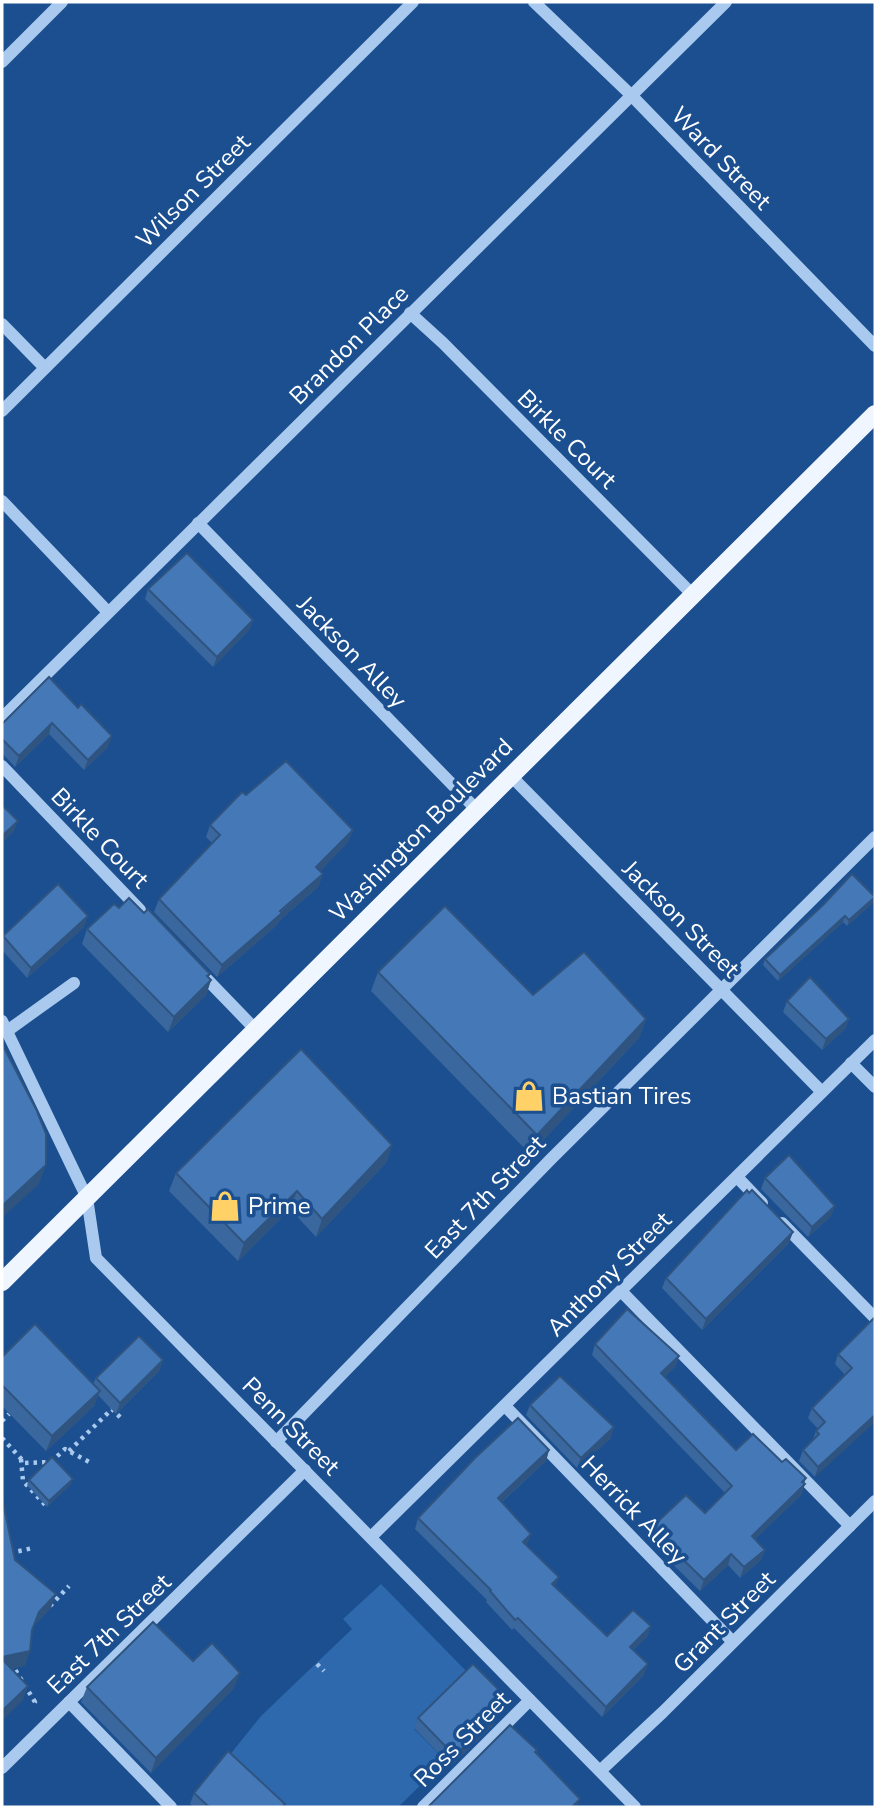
<svg xmlns="http://www.w3.org/2000/svg" width="877" height="1809" font-family="'Nunito Sans',sans-serif">
	<rect width="100%" height="100%" fill="#1b4f8f"/>
	<path fill="#2e69ad" d="M381,1584l89,91 -56,54 32,32 -48,46h-124l-50,-45 37,-46 91,-87 -9,-10z"/>
	<g fill="none" stroke-linecap="round" stroke-linejoin="round">
		<g stroke="#a9c9ee" stroke-width="4.5" stroke-dasharray="3.5 5" stroke-linecap="butt">
			<path d="M2,1421l7,-7"/>
			<path d="M2,1438l23,25 25,-1"/>
			<path d="M69,1451l43,-42 9,9"/>
			<path d="M21,1459l2,22 24,26"/>
			<path d="M51,1462l14,-13 28,15"/>
			<path d="M10,1553l23,-5"/>
			<path d="M50,1606l19,-20"/>
			<path d="M11,1663l24,39 -3,3"/>
			<path d="M317,1664l7,7"/>
		</g>
		<g stroke="#a9c9ee" stroke-width="12">
			<path d="M534,2l97,93 244,251"/>
			<path d="M2,62l60,-60"/>
			<path d="M410,313l33,30 250,252"/>
			<path d="M2,324l43,44"/>
			<path d="M2,411l411,-409"/>
			<path d="M2,501l106,111"/>
			<path d="M198,523l279,287"/>
			<path d="M2,718l724,-716"/>
			<path d="M2,766l138,144"/>
			<path d="M511,776l311,316"/>
			<path d="M199,971l57,59"/>
			<path d="M2,1021l85,177 9,60 539,549"/>
			<path d="M7,1031l67,-48"/>
			<path d="M851,1063l24,24"/>
			<path d="M737,1177l25,26"/>
			<path d="M782,1223l93,95"/>
			<path d="M621,1291l229,235"/>
			<path d="M505,1406l228,236"/>
			<path d="M276,1442l275,-283 324,-322"/>
			<path d="M371,1537l504,-497"/>
			<path d="M69,1702l102,105"/>
			<path d="M2,1768l303,-298"/>
			<path d="M600,1771l63,-59 212,-211"/>
			<path d="M423,1807l107,-107"/>
		</g>
		<path stroke="#f0f6ff" stroke-width="18" d="M2,1282l873,-868"/>
	</g>
	<g fill="#3a679d">
		<path d="M148,589l105,31 -4,10 -36,37 -68,-68z"/>
		<path d="M78,708l30,39 -24,23 -35,-36 -34,33 -13,-14v-29z"/>
		<path d="M246,795l107,35 -5,12 -28,29 3,3 -5,13 -39,34 -2,4 -60,52 -63,-65 5,-13 53,-56 -6,-6 4,-12z"/>
		<path d="M874,902l-27,24 -4,-4 -65,59 -15,-16 2,-6z"/>
		<path d="M119,908l92,72 -5,15 -38,37 -86,-88 5,-15z"/>
		<path d="M84,927l-57,51 -25,-28v-11l1,-3z"/>
		<path d="M378,972l268,47 -7,19 -109,116 -159,-163z"/>
		<path d="M787,1001l62,18 -4,10 -23,21 -39,-38z"/>
		<path d="M392,1145l-6,18 -70,74 -26,-28 -52,52 -69,-70 7,-18z"/>
		<path d="M765,1178l66,38 -23,21 -47,-48z"/>
		<path d="M789,1243l-87,87 -40,-42 4,-10z"/>
		<path d="M875,1317l-60,160 -16,-16 4,-11 10,-11 3,-8 2,-2 -10,-11 4,-10 33,-33 -10,-11 3,-10z"/>
		<path d="M595,1344l84,12 -4,11 -11,10 72,73 69,34 -4,11 -46,44 10,11 -4,10 -21,18 -12,-13 -28,26 -53,-52 4,-11 54,-15 20,-20 -133,-138z"/>
		<path d="M2,1357l91,27 3,-6 67,-18 -4,11 -43,43 -18,-19 -4,11 -48,45 -44,-45z"/>
		<path d="M530,1405l81,33 -34,30 -51,-53z"/>
		<path d="M549,1450l-3,11 -44,41 29,32 -5,11 29,42 52,49 44,-10 -4,11 -14,13 11,25 -42,42 -88,-89 -2,2 -26,-28 1,-2 -72,-71 3,-11z"/>
		<path d="M29,1480l42,4 -24,23 -20,-22z"/>
		<path d="M193,1661l41,27 -83,85 -70,-71 6,-15z"/>
		<path d="M497,1703l-5,5 2,16 -43,42 -37,-38 4,-10z"/>
		<path d="M194,1793l91,11 -1,3h-90l-4,-3z"/>
	</g>
	<g fill="#305480">
		<path d="M253,620l-4,10 -36,37 4,-10z"/>
		<path d="M52,723l-3,11 -34,33 4,-11z"/>
		<path d="M112,736l-4,11 -24,23 4,-10z"/>
		<path d="M18,821l-4,10 -12,12v-7z"/>
		<path d="M353,830l-5,12 -36,38 4,-13z"/>
		<path d="M323,874l-5,13 -39,34 -2,4 -60,52 5,-12z"/>
		<path d="M875,897l-1,5 -27,24 2,-6z"/>
		<path d="M88,916l-4,11 -57,51 4,-10z"/>
		<path d="M845,916l-2,6 -65,59 2,-6z"/>
		<path d="M210,974l-5,12 6,-6 -5,15 -38,37 6,-15z"/>
		<path d="M646,1019l-7,19 -109,116 7,-19z"/>
		<path d="M849,1019l-4,10 -23,21 4,-11z"/>
		<path d="M392,1145l-6,18 -70,74 6,-18z"/>
		<path d="M46,1165l-7,19 -37,34v-12z"/>
		<path d="M297,1191l-7,18 -52,52 6,-18z"/>
		<path d="M835,1206l-4,10 -23,21 4,-10z"/>
		<path d="M793,1232l-4,11 -87,87 4,-11z"/>
		<path d="M679,1356l-4,11 -18,17 4,-11z"/>
		<path d="M163,1360l-4,11 -43,43 4,-11z"/>
		<path d="M100,1391l-6,15 -48,45 6,-15z"/>
		<path d="M875,1415v7l-60,55 3,-10z"/>
		<path d="M614,1427l-3,11 -34,30 4,-10z"/>
		<path d="M549,1450l-3,11 -52,48 4,-11z"/>
		<path d="M806,1478l-3,9 2,-3 -4,11 -53,51 4,-10z"/>
		<path d="M73,1479l-2,5 -24,23 2,-6z"/>
		<path d="M531,1534l-4,11 -8,8 4,-11z"/>
		<path d="M765,1550l-4,10 -21,18 4,-11z"/>
		<path d="M731,1554l-3,11 -28,26 4,-11z"/>
		<path d="M559,1577l-4,10 -3,-3z"/>
		<path d="M56,1594l-5,14 -17,18 -8,18 13,-32z"/>
		<path d="M651,1626l-4,11 -21,20 4,-10z"/>
		<path d="M30,1651l-5,15 -23,5v-14z"/>
		<path d="M648,1664l-4,11 -42,42 4,-10z"/>
		<path d="M240,1673l-6,15 -83,85 5,-15z"/>
		<path d="M28,1686l-5,14 -21,21v-10z"/>
		<path d="M501,1692l-4,11 -12,13 4,-10z"/>
		<path d="M498,1713l-4,11 -43,42 4,-10z"/>
		<path d="M580,1799l-3,8h-5z"/>
	</g>
	<g fill="#4478b7" stroke="#305480" stroke-width="2">
		<path d="M187,553l66,67 -36,37 -69,-68z"/>
		<path d="M49,677l29,31 3,-4 31,32 -24,24 -36,-37 -33,33 -17,-17v-15z"/>
		<path d="M286,761l67,69 -37,37 7,7 -43,37 2,2 -60,52 -63,-66 61,-64 -10,-10 32,-33 4,3z"/>
		<path d="M2,805l16,16 -16,15z"/>
		<path d="M852,874l23,23 -26,23 -4,-4 -65,59 -15,-16 58,-54z"/>
		<path d="M58,884l30,32 -57,52 -28,-32z"/>
		<path d="M129,898l15,15 4,-4 62,65 -3,2 4,4 -37,37 -87,-88 27,-25 5,4z"/>
		<path d="M445,906l88,89 51,-43 62,67 -109,116 -159,-163z"/>
		<path d="M810,977l39,42 -23,20 -39,-38z"/>
		<path d="M2,1044l34,65 10,25v31l-44,41z"/>
		<path d="M301,1049l91,96 -70,74 -25,-28 -53,52 -68,-70z"/>
		<path d="M789,1155l46,51 -23,21 -47,-49z"/>
		<path d="M747,1190l2,3 3,-3 41,42 -87,87 -40,-41z"/>
		<path d="M627,1309l52,47 -18,17 75,77 17,-16 29,28 4,-3 20,19 -4,4 3,2 -53,52 13,14 -21,17 -13,-13 -27,26 -53,-52 35,-33 19,18 27,-27 -137,-142z"/>
		<path d="M875,1317v98l-57,52 -15,-17 16,-16 -3,-3 9,-9 -13,-14 40,-40 -14,-14z"/>
		<path d="M35,1324l65,67 -48,45 -50,-51v-28z"/>
		<path d="M139,1336l24,24 -43,43 -24,-25z"/>
		<path d="M560,1376l54,51 -33,31 -51,-53z"/>
		<path d="M518,1418l31,32 -51,48 33,36 -8,8 36,35 -7,7 55,52 26,-26 18,16 -21,21 18,17 -42,43 -88,-89 -3,2 -25,-29 1,-1 -73,-72 58,-61z"/>
		<path d="M52,1457l21,22 -24,22 -20,-21z"/>
		<path d="M2,1498l13,62 41,34 -17,18 -7,18 -2,21 -28,6z"/>
		<path d="M153,1622l40,39 19,-18 28,30 -84,85 -69,-71z"/>
		<path d="M2,1659l26,27 -26,25z"/>
		<path d="M473,1664l28,28 -12,14 9,7 -43,43 -37,-38z"/>
		<path d="M510,1725l27,25 -2,2 45,47 -8,8h-144z"/>
		<path d="M228,1751l57,53 -3,3h-73l-15,-14z"/>
	</g>
	<defs>
		<symbol id="shop-bare" viewBox="-9 -9 18 18"><path d="M-5-2.5h2.3a2.7 3.5 0 0 1 5.4 0H5L5.5 6h-11ZM-1.5-2.5h3a1.5 2.3 0 0 0-3 0Z" fill="#ffd166" stroke="#1b4f8f" stroke-width="2.5" paint-order="stroke"/></symbol>
	</defs>
	<g fill-rule="evenodd">
		<use href="#shop-bare" x="507" y="1074" width="44" height="44"/>
		<use href="#shop-bare" x="203" y="1184" width="44" height="44"/>
	</g>
	<g text-anchor="middle" dominant-baseline="central" stroke-width="7" stroke-linejoin="round" paint-order="stroke">
		<g font-size="24" fill="#fff" stroke="#1b4f8f">
			<text transform="translate(721 158) rotate(46)">Ward Street</text>
			<text transform="translate(193 191) rotate(-45)">Wilson Street</text>
			<text transform="translate(349 345) rotate(-45)">Brandon Place</text>
			<text transform="translate(567 439) rotate(45)">Birkle Court</text>
			<text transform="translate(352 652) rotate(46)">Jackson Alley</text>
			<text transform="translate(421 830) rotate(-45)">Washington Boulevard</text>
			<text transform="translate(100 838) rotate(46)">Birkle Court</text>
			<text transform="translate(681 919) rotate(45)">Jackson Street</text>
			<text transform="translate(485 1197) rotate(-46)">East 7th Street</text>
			<text transform="translate(609 1274) rotate(-45)">Anthony Street</text>
			<text transform="translate(291 1426) rotate(45)">Penn Street</text>
			<text transform="translate(634 1510) rotate(46)">Herrick Alley</text>
			<text transform="translate(724 1622) rotate(-45)">Grant Street</text>
			<text transform="translate(109 1634) rotate(-44)">East 7th Street</text>
			<text transform="translate(462 1739) rotate(-45)">Ross Street</text>
		</g>
		<g font-size="24" fill="#fff" stroke="#1b4f8f" text-anchor="start">
			<text x="552" y="1096">Bastian Tires</text>
			<text x="248" y="1206">Prime</text>
		</g>
	</g>
	<rect width="877" height="1809" fill="none" stroke="#ffffff" stroke-width="7"/>
</svg>
